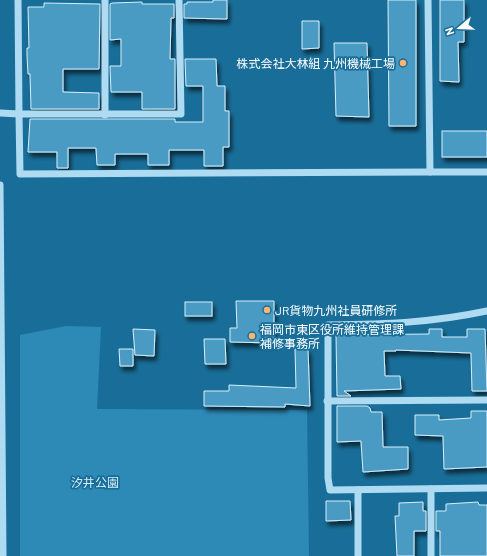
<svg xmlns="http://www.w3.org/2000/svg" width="487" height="556" font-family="Barlow,'Noto Sans JP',sans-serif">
	<defs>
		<filter id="shadow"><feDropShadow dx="2.5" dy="4.5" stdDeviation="2" flood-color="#0009"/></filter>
	</defs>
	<rect width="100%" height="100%" fill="#196e99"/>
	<path fill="#2d89b6" d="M66,326l35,1 -4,82 210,1 2,146h-289v-221z"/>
	<g fill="#4a9bc3" stroke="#d5effc" filter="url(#shadow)">
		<path d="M213,0h14v19l-43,-1v-14h3v-2h26z"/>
		<path d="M388,0h28v126h-27z"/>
		<path d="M440,0h24v42h-6l1,40 -19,-1z"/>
		<path d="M142,2v2h32v14h-3l-1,41h5v50h-33v-17h-31l-1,-26h11v-27l-11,1v-36l2,-1z"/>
		<path d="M44,3l56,1 -1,65h-36v23l36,1v16h-68l-1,-35h-2l-1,-19v-7h2l-1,-41h16z"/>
		<path d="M302,21h17v27l-17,1z"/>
		<path d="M334,43h33l2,74 -33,-1z"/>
		<path d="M185,59h31l1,27h8v25h4v36h-6v19h-19v-16h-35v15h-21v-11h-33v11h-18l-1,-17h-28v20h-11v-16h-29l2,-33h145v3h28v-36h-17z"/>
		<rect x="442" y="131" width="45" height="26"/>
		<path d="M236,301h38v42l-44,-1v-14h7z"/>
		<rect x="185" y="302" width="27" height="14"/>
		<path d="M133,329l22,1 -1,26 -19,-1z"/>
		<path d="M429,329h13v8h25v-8h18l2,62h-15l-1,-38 -75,-3v1h-12l1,25h15l1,13 -57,2 7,5h-14l-1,-61 93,-1z"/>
		<path d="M204,339h21l1,25h-21z"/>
		<path d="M119,349h14v17h-13z"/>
		<path d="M295,349h13l2,57 -25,-2v3l-81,-1v-15h25v-6l67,3z"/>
		<path d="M337,406h30l3,2 1,4h11l1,35h25v22l-45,3 -2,-31 -24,1z"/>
		<path d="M471,411h16v56l-43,2 -1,-33 -28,-1v-20h24v5l32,-2z"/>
		<path d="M326,501h24l1,19 -25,1z"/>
		<path d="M423,502v9h3v20h-12v25h-17l-2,-40h4v-13z"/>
		<path d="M478,502l1,3h8v51h-47v-25h-4v-20h10v-7z"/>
	</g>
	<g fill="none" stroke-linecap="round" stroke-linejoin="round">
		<g stroke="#aedbf1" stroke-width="7">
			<path d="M105,0v115"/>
			<path d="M179,0l2,114h-162l1,60 410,-2"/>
			<path d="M428,0l2,172h57"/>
			<path d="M0,113l19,1 -1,-114"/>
			<path d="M0,185l3,371"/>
			<path d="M487,311c-56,12 -102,13 -159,14v153l2,12 157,-2"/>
			<path d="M327,401l160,-1"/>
			<path d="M431,489v67"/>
			<path d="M358,490v66"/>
		</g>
	</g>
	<g fill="#ffb46e" stroke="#196e99" stroke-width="1.5">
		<circle cx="403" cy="63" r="4"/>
		<circle cx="267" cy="310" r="4"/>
		<circle cx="252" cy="336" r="4"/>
	</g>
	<g text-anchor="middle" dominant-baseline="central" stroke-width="3.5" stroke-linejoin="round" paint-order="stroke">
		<g font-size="12" fill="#fff" stroke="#196e99" text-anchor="start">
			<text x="395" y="63" text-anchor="end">株式会社大林組 九州機械工場</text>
			<text x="275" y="310">JR貨物九州社員研修所</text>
			<text x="260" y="329">福岡市東区役所維持管理課<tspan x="260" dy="14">補修事務所</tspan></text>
		</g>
		<g font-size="12" fill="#d5effc" stroke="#196e99">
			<text x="95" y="482">汐井公園</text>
		</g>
	</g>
	<g transform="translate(459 28) rotate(251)" stroke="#196e99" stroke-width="3" paint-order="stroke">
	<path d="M0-3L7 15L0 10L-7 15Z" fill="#ffffff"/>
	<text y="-6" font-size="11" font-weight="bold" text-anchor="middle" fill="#ffffff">N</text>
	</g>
</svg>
